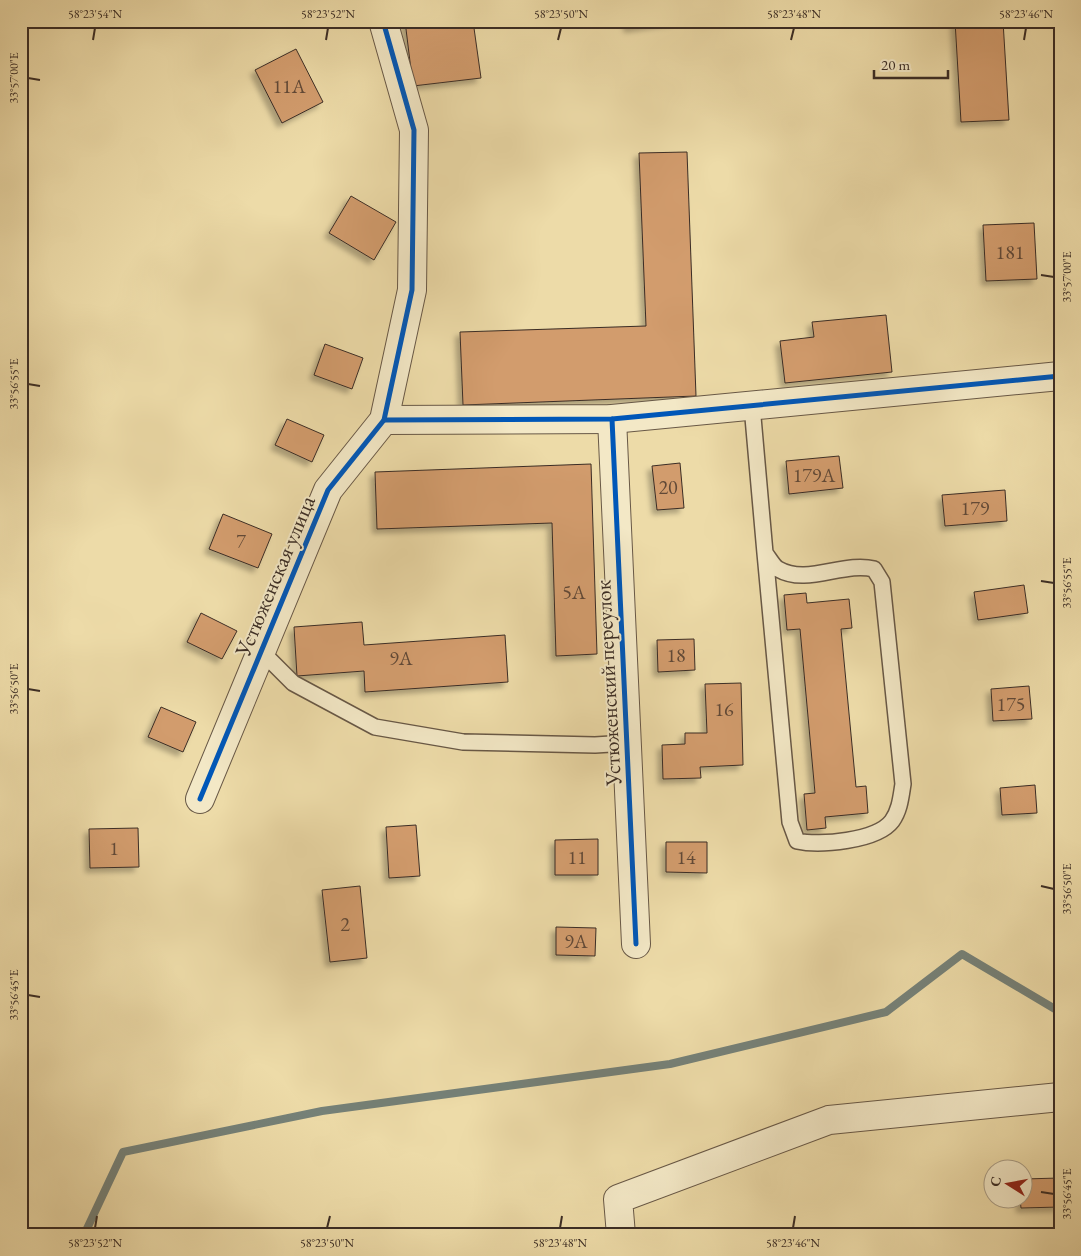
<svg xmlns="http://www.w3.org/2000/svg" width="1081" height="1256" font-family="'EB Garamond',serif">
	<defs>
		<filter id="shadow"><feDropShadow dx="-4.5" dy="4.5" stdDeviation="2.5" flood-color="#0004"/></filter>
	</defs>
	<rect width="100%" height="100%" fill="#eddba8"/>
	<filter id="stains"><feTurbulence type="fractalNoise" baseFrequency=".004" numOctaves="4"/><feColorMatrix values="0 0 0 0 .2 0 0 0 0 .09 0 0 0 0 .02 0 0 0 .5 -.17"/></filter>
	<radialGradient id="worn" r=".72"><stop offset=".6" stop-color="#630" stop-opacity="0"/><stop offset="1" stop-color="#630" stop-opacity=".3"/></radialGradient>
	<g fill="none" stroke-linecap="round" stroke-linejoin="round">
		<path stroke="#758178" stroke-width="8" d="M84,1235l39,-83 199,-41 348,-47 216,-52 76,-58 98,58"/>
	</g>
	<g fill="#d29c6d" stroke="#3b2d25" filter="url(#shadow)">
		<path d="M405,21h68l8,57 -68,8z"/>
		<path d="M627,21h50l-48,7z"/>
		<path d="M955,21h48l6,99 -48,2z"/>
		<path d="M296,49l27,53 -41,21 -27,-53z"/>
		<path d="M687,152l9,244 -233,9 -3,-73 186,-6 -7,-173z"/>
		<path d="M351,196l45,26 -22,38 -45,-27z"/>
		<path d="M1034,223l3,56 -51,2 -3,-56z"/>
		<path d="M886,315l6,57 -107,11 -5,-42 34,-4 -2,-15z"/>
		<path d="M325,344l38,14 -11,31 -38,-14z"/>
		<path d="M287,419l37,16 -12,27 -37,-17z"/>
		<path d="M839,456l4,32 -54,6 -3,-33z"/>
		<path d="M680,463l4,45 -27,2 -5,-44z"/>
		<path d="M591,464l6,190 -41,2 -4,-133 -175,6 -2,-57z"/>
		<path d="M1005,490l2,31 -62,5 -3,-31z"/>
		<path d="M223,514l49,20 -14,34 -49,-19z"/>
		<path d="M1024,585l4,28 -50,7 -4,-28z"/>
		<path d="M806,593l1,10 42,-4 3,29 -11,1 15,158 10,-1 2,27 -43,4 1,11 -19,2 -3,-36 11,-1 -15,-164 -13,1 -3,-35z"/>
		<path d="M201,613l36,18 -15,28 -35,-17z"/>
		<path d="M362,622l2,23 141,-10 3,47 -143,10 -1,-21 -67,5 -3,-49z"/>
		<path d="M694,639l1,31 -37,2 -1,-32z"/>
		<path d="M741,683l2,82 -43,2 1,11 -38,1 -1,-34 23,-1v-11h22l-2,-49z"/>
		<path d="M1029,686l3,33 -39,2 -2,-32z"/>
		<path d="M161,707l35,15 -13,30 -35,-15z"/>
		<path d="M1035,785l2,28 -35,2 -2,-27z"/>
		<path d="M416,825l4,51 -31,2 -3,-51z"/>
		<path d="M138,828l1,39 -49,1 -1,-39z"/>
		<path d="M598,839v36h-43v-35z"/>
		<path d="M666,842h41v31l-41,-1z"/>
		<path d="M360,886l7,72 -37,4 -8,-72z"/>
		<path d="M556,927l40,1 -1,28 -39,-1z"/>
		<path d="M1059,1178l1,29 -39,1 -1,-10h4v-19z"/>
	</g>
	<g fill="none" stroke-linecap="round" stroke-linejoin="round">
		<defs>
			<g id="lane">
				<path d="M752,406l13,147c4,5 8,13 13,16 29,17 66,-8 96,0l8,13 21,202c-2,12 -3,26 -11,37 -15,20 -73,25 -95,20l-7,-19 -25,-269"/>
				<path d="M261,651l32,32 82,44 88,15 132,3 32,-2"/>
			</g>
			<g id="street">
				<path d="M612,419l24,525"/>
				<path d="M384,420l228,-1 448,-43"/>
				<path d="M200,799l128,-309 56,-70 28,-130 2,-160 -31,-109"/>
				<path d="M621,1235l-3,-36 211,-79 231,-23"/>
			</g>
		</defs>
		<use href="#lane" stroke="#685846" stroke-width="18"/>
		<use href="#street" stroke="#685846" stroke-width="30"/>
		<use href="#lane" stroke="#f3e8c6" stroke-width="15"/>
		<use href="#street" stroke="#f3e8c6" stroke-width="28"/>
		<defs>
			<g id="cycleway">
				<path d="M612,419l24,525"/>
				<path d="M384,420l228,-1 448,-43"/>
				<path d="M200,799l128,-309 56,-70 28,-130 2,-160 -31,-109"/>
			</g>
		</defs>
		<use href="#cycleway" stroke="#f3e8c6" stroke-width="8"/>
		<use href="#cycleway" stroke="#0057b8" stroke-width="5"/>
	</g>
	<path fill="none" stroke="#3b2d25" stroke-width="2" d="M93,40l2,-12M326,40l2,-12M558,40l3,-12M791,40l3,-12M1024,40l2,-12M28,78l12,2M1041,275l13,2M28,384l12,2M1041,581l13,2M28,689l12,2M1041,886l13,3M28,995l12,2M1041,1192l13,2M95,1228l2,-12M327,1228l3,-12M560,1228l2,-12M793,1228l2,-12"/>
	<g text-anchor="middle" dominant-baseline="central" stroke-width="4" stroke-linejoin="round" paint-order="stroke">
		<g font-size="20" fill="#614937">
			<text x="289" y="86">11А</text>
			<text x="1010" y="252">181</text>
			<text x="814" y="475">179А</text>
			<text x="668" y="487">20</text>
			<text x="975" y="508">179</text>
			<text x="241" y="541">7</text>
			<text x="574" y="592">5А</text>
			<text x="676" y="655">18</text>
			<text x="401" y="658">9А</text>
			<text x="1011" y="704">175</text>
			<text x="724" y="709">16</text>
			<text x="114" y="848">1</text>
			<text x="577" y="857">11</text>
			<text x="686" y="857">14</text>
			<text x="345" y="924">2</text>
			<text x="576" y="941">9А</text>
		</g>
		<g font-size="22" fill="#3b2d25" stroke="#f3e8c6">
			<text transform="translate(275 576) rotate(-67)">Устюженская улица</text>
			<text transform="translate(608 683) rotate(-93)">Устюженский переулок</text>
		</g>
	</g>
	<rect width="1081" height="1256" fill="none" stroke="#eddba8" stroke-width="55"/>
	<g transform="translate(1008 1184) rotate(281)"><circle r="24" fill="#f3e8c6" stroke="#a99d86"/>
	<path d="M0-4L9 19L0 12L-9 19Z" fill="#8f2418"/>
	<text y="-8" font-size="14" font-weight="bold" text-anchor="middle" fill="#3b2d25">С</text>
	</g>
	<path d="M874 70v8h74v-8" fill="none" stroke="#3b2d25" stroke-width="2.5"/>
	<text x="881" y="70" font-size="15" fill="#3b2d25" stroke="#f3e8c6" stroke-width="4" paint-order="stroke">20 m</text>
	<rect x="28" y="28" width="1026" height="1200" fill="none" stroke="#3b2d25" stroke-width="2"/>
	<g font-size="12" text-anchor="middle" fill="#3b2d25">
		<text x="95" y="18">58°23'54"N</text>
		<text x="328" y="18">58°23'52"N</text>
		<text x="561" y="18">58°23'50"N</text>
		<text x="794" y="18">58°23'48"N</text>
		<text x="1026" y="18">58°23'46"N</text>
		<text transform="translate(14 78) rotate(-90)" y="4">33°57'00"E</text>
		<text transform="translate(1067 277) rotate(-90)" y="4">33°57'00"E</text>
		<text transform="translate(14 384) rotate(-90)" y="4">33°56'55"E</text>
		<text transform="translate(1067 583) rotate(-90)" y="4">33°56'55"E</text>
		<text transform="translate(14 689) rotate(-90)" y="4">33°56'50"E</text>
		<text transform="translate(1067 889) rotate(-90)" y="4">33°56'50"E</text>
		<text transform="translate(14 995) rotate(-90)" y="4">33°56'45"E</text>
		<text transform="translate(1067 1194) rotate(-90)" y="4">33°56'45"E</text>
		<text x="95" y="1247">58°23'52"N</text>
		<text x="327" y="1247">58°23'50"N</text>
		<text x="560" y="1247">58°23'48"N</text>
		<text x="793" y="1247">58°23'46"N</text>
	</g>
	<rect width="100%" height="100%" filter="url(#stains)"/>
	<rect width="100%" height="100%" fill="url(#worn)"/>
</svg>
